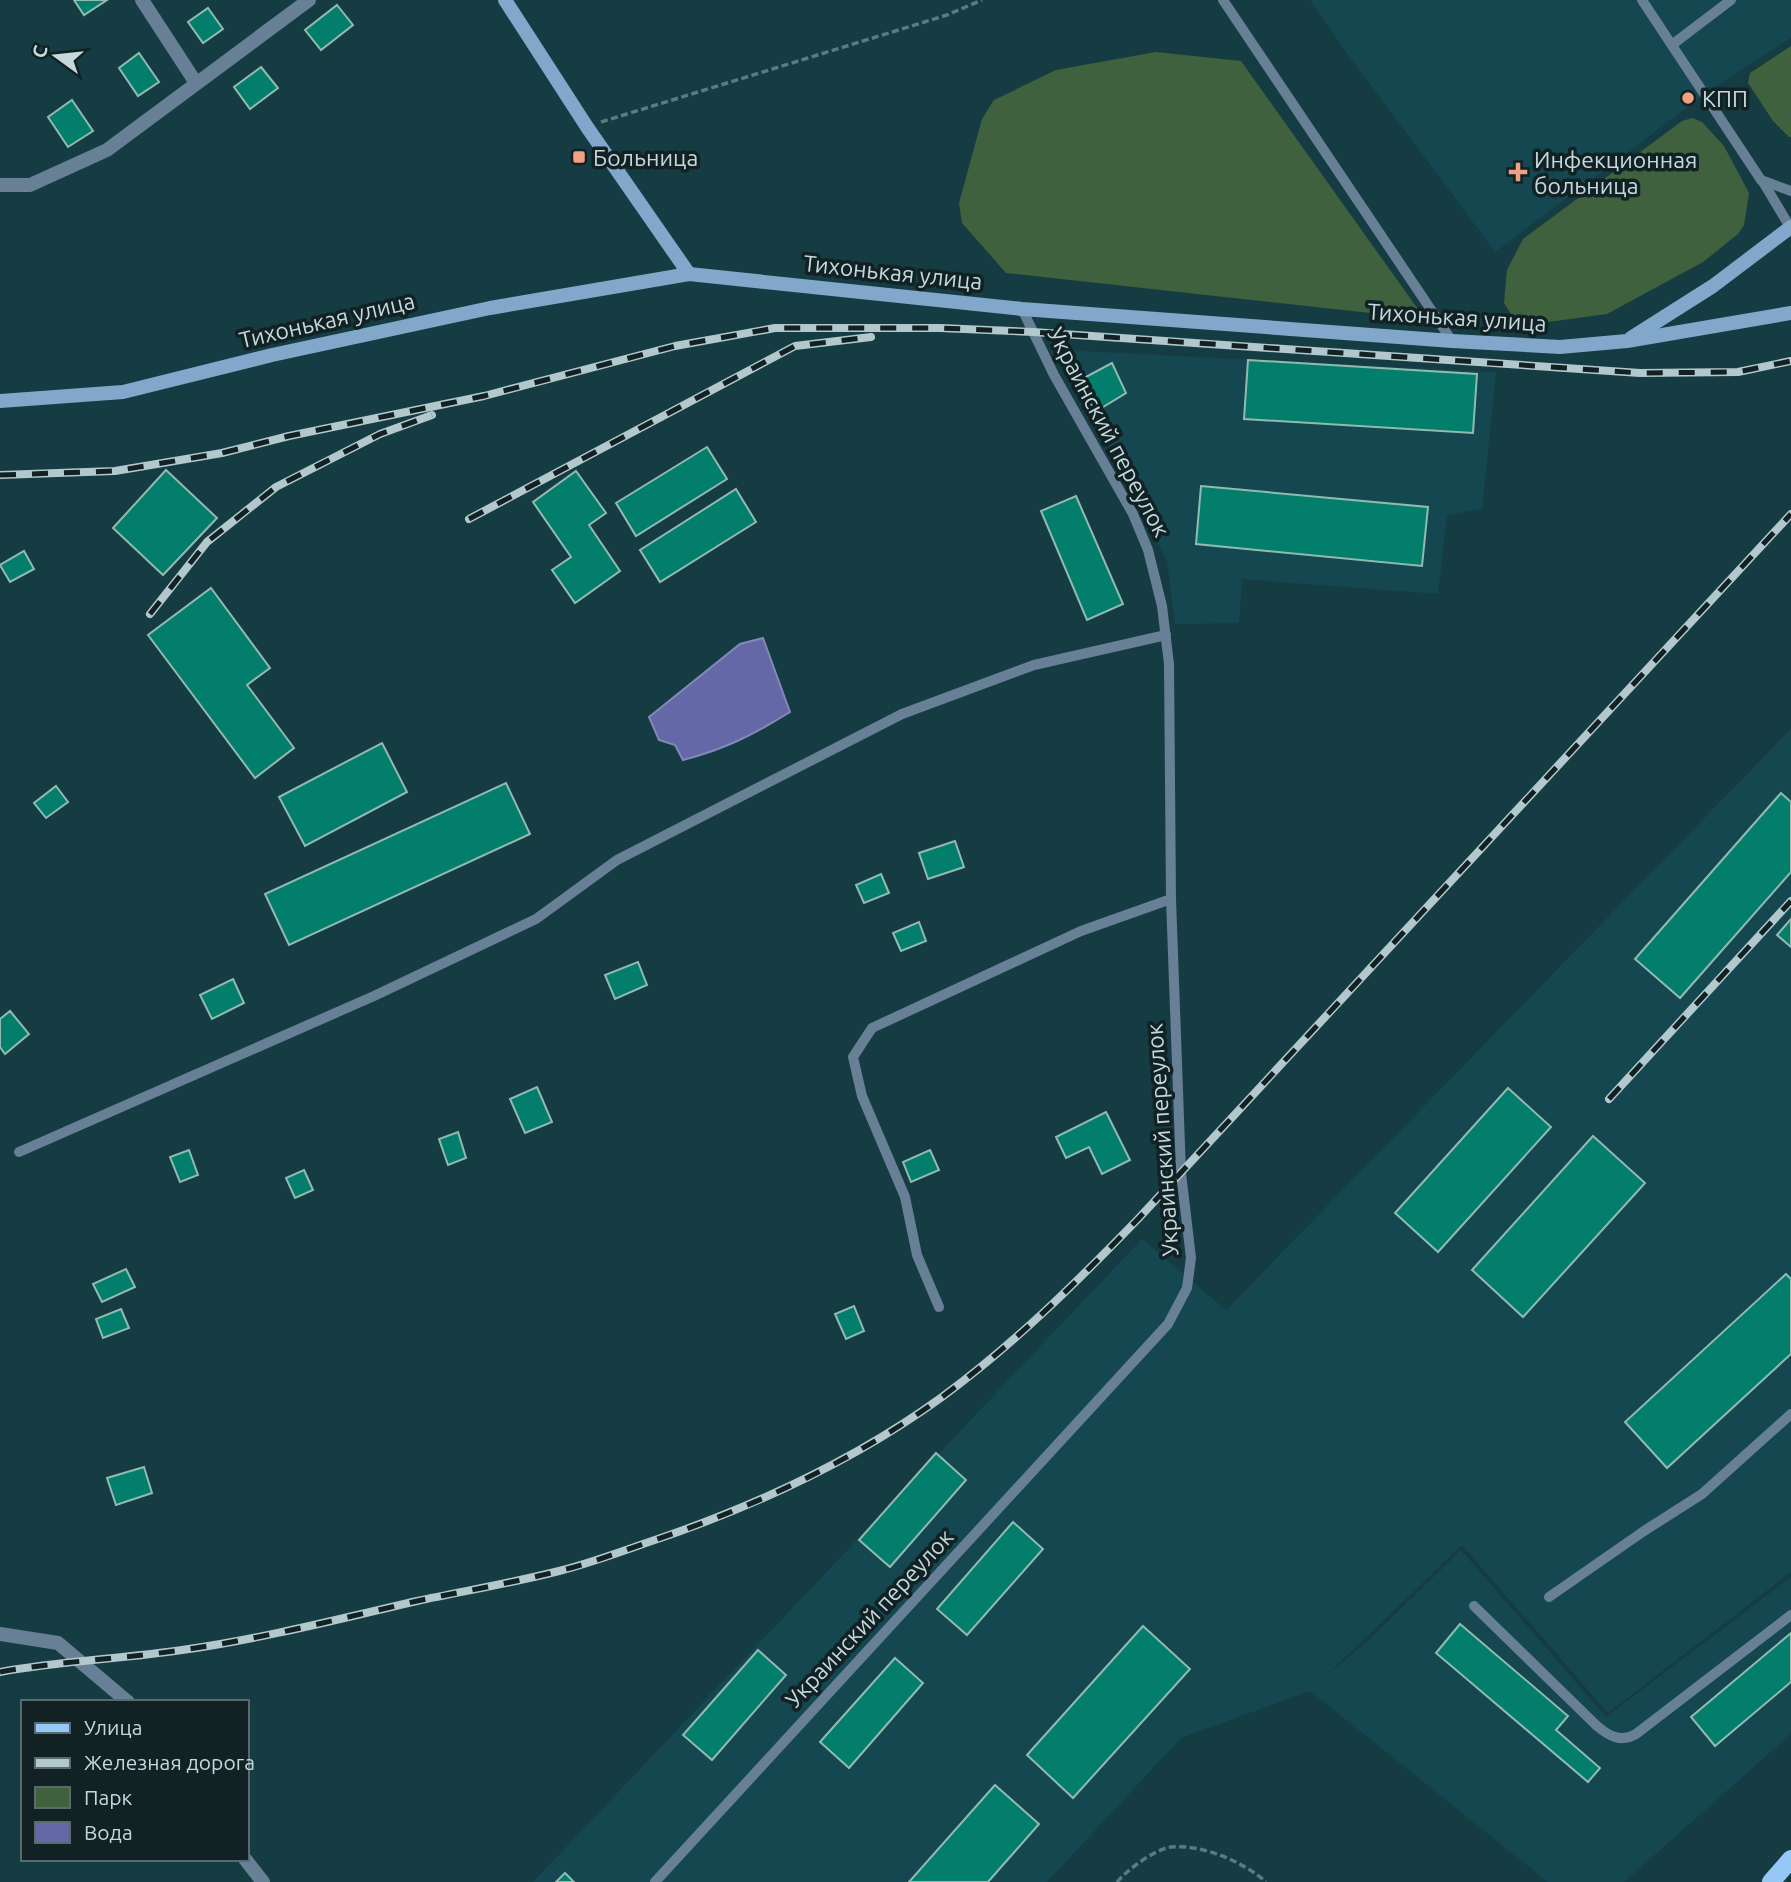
<svg xmlns="http://www.w3.org/2000/svg" width="1791" height="1882" font-family="Ubuntu,sans-serif">
	<rect width="100%" height="100%" fill="#163c43"/>
	<g fill="#144750">
		<path d="M1310,0h481v38l-85,55 -211,159 -151,-203z"/>
		<path d="M1061,350l435,22 -14,137 -35,6 -9,79 -196,-15 -3,44 -64,1 -8,-63z"/>
		<path d="M1791,729v843l-183,141 -146,-168 -137,132 46,-39 90,-88 145,167 185,-140v157l-167,148h-76l-238,-191 -129,47 -134,144h-514l609,-643 84,71z"/>
	</g>
	<g fill="#3f613d">
		<path d="M1791,46v91h-2l-16,-16 -25,-38 2,-10z"/>
		<path d="M1156,52l85,9 184,258 -419,-46 -44,-50 -3,-20 23,-84 12,-19 62,-30z"/>
		<path d="M1692,118l10,4 22,24 25,47 -5,32 -6,9 -35,28 -96,52 -81,11 -11,-4 -11,-18 3,-33 16,-31 159,-118z"/>
	</g>
	<path fill="#6468a7" stroke="#818ab7" stroke-width="2" d="M763,638l27,74c-37,23 -65,37 -107,48l-8,-15 -16,-5 -10,-23 91,-73z"/>
	<g fill="#037e6c" stroke="#93bab0" stroke-width="2">
		<path d="M74,0h33l-23,15z"/>
		<path d="M337,5l16,20 -32,25 -16,-20z"/>
		<path d="M208,8l15,21 -20,14 -15,-21z"/>
		<path d="M139,53l20,29 -21,14 -19,-28z"/>
		<path d="M261,67l17,21 -28,21 -16,-22z"/>
		<path d="M1688,92l6,7 -6,5 -6,-8z"/>
		<path d="M72,100l21,31 -25,16 -20,-30z"/>
		<path d="M1248,360l229,14 -4,59 -229,-14z"/>
		<path d="M1112,363l14,30 -31,19 -5,-8 6,-4 -12,-22z"/>
		<path d="M707,447l20,32 -91,57 -20,-33z"/>
		<path d="M166,470l51,48 -54,57 -50,-47z"/>
		<path d="M576,471l30,42 -17,12 31,46 -45,32 -23,-33 19,-13 -38,-55z"/>
		<path d="M1201,486l227,21 -6,59 -226,-22z"/>
		<path d="M736,489l20,33 -96,60 -20,-32z"/>
		<path d="M1076,496l47,108 -36,16 -46,-109z"/>
		<path d="M24,551l10,18 -24,13 -10,-17z"/>
		<path d="M211,588l59,80 -23,17 47,63 -39,30 -107,-143z"/>
		<path d="M382,743l25,49 -102,54 -26,-49z"/>
		<path d="M506,783l24,51 -241,111 -24,-51z"/>
		<path d="M56,786l12,16 -22,16 -12,-15z"/>
		<path d="M1781,793l10,9v70l-111,126 -45,-39z"/>
		<path d="M955,841l9,26 -36,12 -9,-26z"/>
		<path d="M881,874l8,19 -25,10 -8,-18z"/>
		<path d="M1791,919v28l-14,-12z"/>
		<path d="M919,922l7,19 -25,10 -8,-18z"/>
		<path d="M638,962l9,23 -32,14 -10,-24z"/>
		<path d="M233,979l11,24 -32,16 -12,-24z"/>
		<path d="M10,1011l19,23 -24,20 -5,-7v-28z"/>
		<path d="M537,1087l15,35 -27,11 -15,-34z"/>
		<path d="M1508,1088l43,39 -113,125 -43,-39z"/>
		<path d="M1106,1112l24,48 -28,14 -13,-27 -23,11 -10,-21z"/>
		<path d="M458,1132l8,26 -18,7 -9,-26z"/>
		<path d="M1593,1136l52,47 -122,134 -51,-47z"/>
		<path d="M189,1150l9,25 -18,7 -10,-25z"/>
		<path d="M930,1150l9,20 -28,12 -8,-20z"/>
		<path d="M304,1170l9,20 -18,8 -9,-20z"/>
		<path d="M126,1269l9,18 -33,15 -9,-18z"/>
		<path d="M1786,1274l5,5v75l-124,114 -42,-46z"/>
		<path d="M854,1306l10,25 -18,8 -11,-25z"/>
		<path d="M121,1309l8,19 -26,10 -7,-19z"/>
		<path d="M936,1453l30,27 -76,87 -31,-27z"/>
		<path d="M144,1467l8,26 -36,12 -9,-27z"/>
		<path d="M1013,1522l30,27 -76,86 -30,-26z"/>
		<path d="M1460,1624l108,92 -12,14 44,38 -12,14 -152,-129z"/>
		<path d="M1143,1626l47,43 -117,129 -46,-43z"/>
		<path d="M1791,1633v49l-76,64 -24,-29z"/>
		<path d="M758,1650l28,25 -74,85 -29,-25z"/>
		<path d="M895,1658l28,25 -74,85 -29,-26z"/>
		<path d="M995,1785l44,39 -51,58h-79z"/>
		<path d="M565,1873l9,9h-18z"/>
	</g>
	<g fill="none" stroke-linecap="round" stroke-linejoin="round">
		<g stroke="#5c7a80" stroke-width="3.5" stroke-dasharray="7 3.5" stroke-linecap="butt">
			<path d="M601,122l346,-107 35,-15"/>
			<path d="M1117,1882c10,-12 38,-33 54,-35 31,-3 73,15 95,35"/>
		</g>
		<g stroke="#678095" stroke-width="10">
			<path d="M1223,0l229,341"/>
			<path d="M1642,0l119,180 30,11"/>
			<path d="M1673,44l58,-44"/>
			<path d="M1763,182l27,45"/>
			<path d="M19,1152l355,-156 162,-77 81,-59 285,-146 132,-49 132,-30"/>
			<path d="M939,1307l-22,-52 -12,-58 -43,-101 -9,-39 19,-29 209,-97 90,-32"/>
			<path d="M1549,1597l95,-66 58,-37 89,-80"/>
			<path d="M1474,1606l123,120c12,10 24,17 39,8l155,-119"/>
			<path d="M655,1882l513,-558 19,-36 4,-30 -10,-85 -10,-274 -2,-235 -7,-58 -14,-56 -15,-36 -79,-139 -32,-66"/>
		</g>
		<g stroke="#678095" stroke-width="14">
			<path d="M142,0l54,83"/>
			<path d="M0,185h30l77,-35 202,-150"/>
			<path d="M0,1634l58,9 70,59"/>
			<path d="M245,1859l18,23"/>
		</g>
		<g stroke="#81a8cb" stroke-width="14">
			<path d="M505,0l82,127 102,147"/>
			<path d="M1631,338l82,-52 78,-59"/>
			<path d="M0,401l123,-9 149,-37 218,-47 199,-34 333,35 430,32 108,6 67,-6 164,-28"/>
		</g>
		<path stroke="#95c8f5" stroke-width="18" d="M1771,1882l20,-23"/>
		<defs>
			<g id="rail">
				<path d="M0,475l115,-4 107,-18 67,-17 195,-40 191,-50 100,-18h165l93,4 607,41 98,-1 53,-11"/>
				<path d="M469,519l326,-173 76,-9"/>
				<path d="M150,614l57,-72 69,-55 104,-53 52,-19"/>
				<path d="M1609,1099l182,-198"/>
				<path d="M0,1672c60,-11 121,-13 182,-22 79,-11 157,-31 235,-49 47,-10 95,-18 142,-30 28,-7 56,-17 84,-27 106,-35 208,-81 299,-147 71,-52 135,-115 196,-178l653,-705"/>
			</g>
		</defs>
		<use href="#rail" stroke="#b2c8cc" stroke-width="8"/>
		<use href="#rail" stroke="#112124" stroke-width="5" stroke-dasharray="16" stroke-linecap="butt"/>
	</g>
	<g fill="#f2a081" stroke="#112124" stroke-width="2.5">
		<circle cx="1688" cy="98" r="7"/>
		<rect x="572" y="150" width="14" height="14" rx="3.5"/>
		<path d="M1514.5 161.5h7v7h7v7h-7v7h-7v-7h-7v-7h7z"/>
	</g>
	<g text-anchor="middle" dominant-baseline="central" stroke-width="7" stroke-linejoin="round" paint-order="stroke">
		<g font-size="23" fill="#c5d9dd" stroke="#112124" text-anchor="start">
			<text x="1702" y="98">КПП</text>
			<text x="593" y="157">Больница</text>
			<text x="1534" y="159">Инфекционная<tspan x="1534" dy="26">больница</tspan></text>
		</g>
		<g font-size="23" fill="#c5d9dd" stroke="#112124">
			<text transform="translate(893 272) rotate(6)">Тихонькая улица</text>
			<text transform="translate(1457 317) rotate(4)">Тихонькая улица</text>
			<text transform="translate(327 320) rotate(-13)">Тихонькая улица</text>
			<text transform="translate(1109 432) rotate(62)">Украинский переулок</text>
			<text transform="translate(1162 1140) rotate(-94)">Украинский переулок</text>
			<text transform="translate(869 1618) rotate(-47)">Украинский переулок</text>
		</g>
	</g>
	<rect x="21" y="1700" width="228" height="161" fill="#112124" stroke="#596b6e" stroke-width="2"/>
	<rect x="35" y="1723" width="35" height="10" fill="#95c8f5" stroke="#596b6e" stroke-width="2"/>
	<text x="84" y="1735" font-size="21" fill="#c5d9dd">Улица</text>
	<rect x="35" y="1758" width="35" height="10" fill="#b2c8cc" stroke="#596b6e" stroke-width="2"/>
	<text x="84" y="1770" font-size="21" fill="#c5d9dd">Железная дорога</text>
	<rect x="35" y="1787" width="35" height="21" fill="#3f613d" stroke="#596b6e" stroke-width="2"/>
	<text x="84" y="1805" font-size="21" fill="#c5d9dd">Парк</text>
	<rect x="35" y="1822" width="35" height="21" fill="#6468a7" stroke="#596b6e" stroke-width="2"/>
	<text x="84" y="1840" font-size="21" fill="#c5d9dd">Вода</text>
	<g transform="translate(56 56) rotate(285)" stroke="#112124" stroke-width="5" paint-order="stroke">
	<path d="M0-5L12 26L0 18L-12 26Z" fill="#c5d9dd"/>
	<text y="-10" font-size="19" font-weight="bold" text-anchor="middle" fill="#c5d9dd">С</text>
	</g>
</svg>
